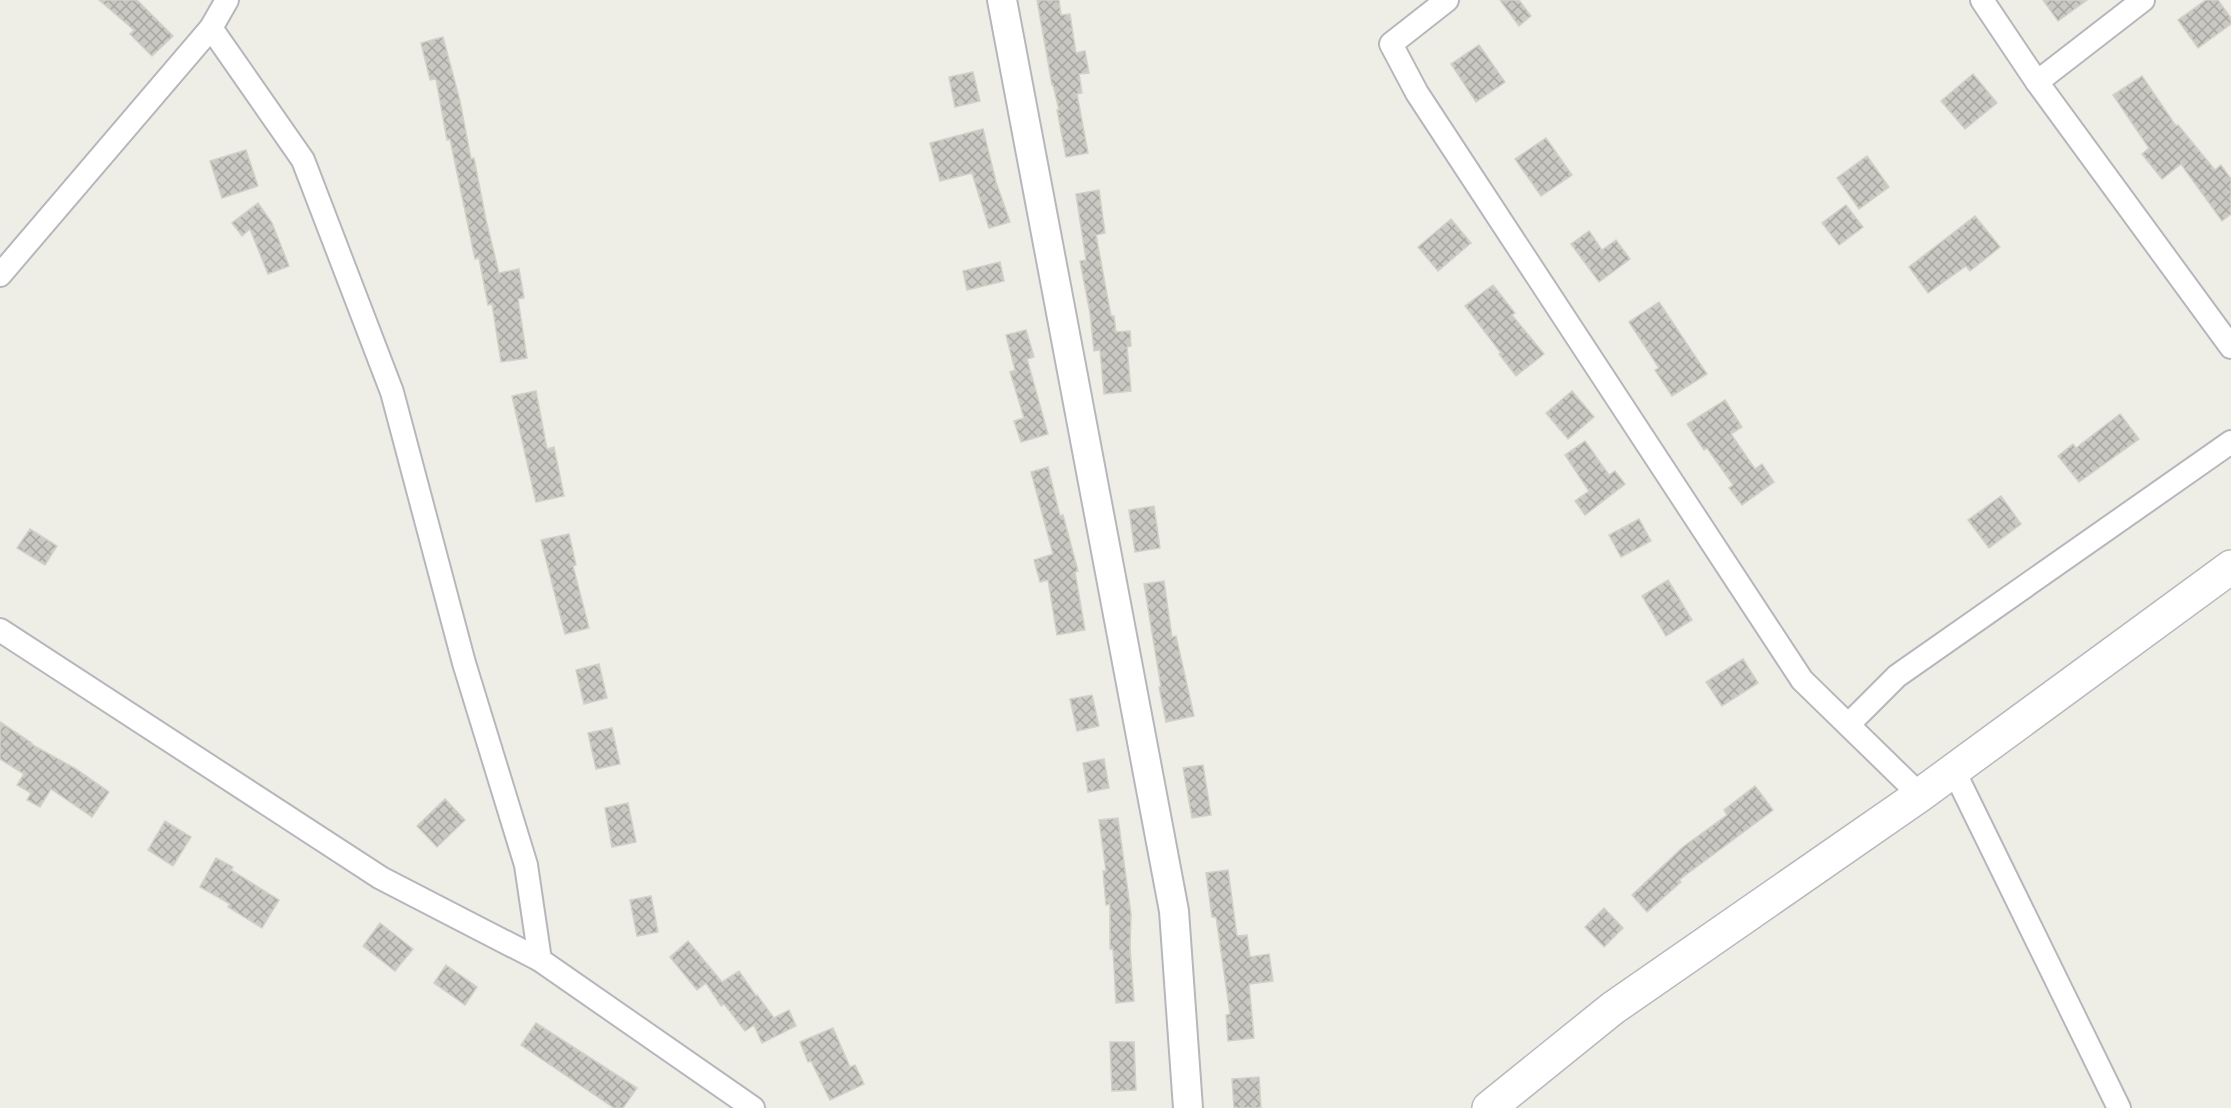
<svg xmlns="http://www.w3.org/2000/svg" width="2231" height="1108" font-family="'PT Sans Narrow',sans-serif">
	<defs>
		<pattern id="building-cross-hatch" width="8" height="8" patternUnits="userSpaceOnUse" patternTransform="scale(1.5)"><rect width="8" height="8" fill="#cac8c2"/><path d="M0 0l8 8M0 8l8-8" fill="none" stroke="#a7a6a1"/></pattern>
	</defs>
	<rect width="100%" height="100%" fill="#efeee6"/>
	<g fill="url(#building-cross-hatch)" stroke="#d3d0c5" stroke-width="1.5">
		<path d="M99,0h38l36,36 -21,20 -22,-22 4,-4z"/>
		<path d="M1037,0h22l2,15 9,-1 6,39 9,-2 4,22 -10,1 3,19 -5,1 11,59 -22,4 -9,-47h2l-6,-25h-1z"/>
		<path d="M1500,0h19l12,16 -12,10z"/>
		<path d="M2043,0h44l-29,21z"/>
		<path d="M2206,0h12l13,18v6l-33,24 -20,-28z"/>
		<path d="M443,37l17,64 11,58 3,-1 12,62 13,53 20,-4 5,29 -6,1 9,59 -26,4 -9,-58 -4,1 -9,-47 -4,1 -25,-120 -3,1 -11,-61 -6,1 -9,-37z"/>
		<path d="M1479,45l26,37 -29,20 -25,-38z"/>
		<path d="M973,72l7,29 -25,6 -6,-30z"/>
		<path d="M1973,74l24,29 -32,26 -24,-28z"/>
		<path d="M2142,76l34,50 2,-1 37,45 6,-5 10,14v35l-9,7 -41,-57 -19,15 -20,-25 7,-6 -36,-53z"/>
		<path d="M983,129l13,53 14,40 -21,6 -17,-55 -32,8 -10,-38z"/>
		<path d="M1546,138l26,37 -31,21 -26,-37z"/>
		<path d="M246,150l12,36 -36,12 -12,-37z"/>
		<path d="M1867,156l22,31 -30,22 -22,-31z"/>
		<path d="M1099,190l6,43 -9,2 15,81h3l2,16 14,-1 1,15 -4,1 4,44 -27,3 -4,-44 -6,1 -4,-38 -10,-52 6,-1 -10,-66z"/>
		<path d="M258,203l14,20 17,43 -21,8 -18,-45 -8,7 -10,-13z"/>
		<path d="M1846,205l17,22 -24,18 -17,-22z"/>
		<path d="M1975,216l25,31 -30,24 -4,-5 -38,27 -19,-26z"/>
		<path d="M1451,219l20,24 -33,28 -20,-24z"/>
		<path d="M1589,231l13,19 14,-10 14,19 -31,23 -28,-38z"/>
		<path d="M1000,262l4,19 -37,9 -4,-19z"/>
		<path d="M1493,285l22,28 -3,2 32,39 -28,22 -17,-22 2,-1 -36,-47z"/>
		<path d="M1659,302l48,72 -35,22 -17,-26 4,-2 -30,-46z"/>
		<path d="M1026,330l8,27 -7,2 21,75 -27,8 -7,-21 10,-3 -14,-46 5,-2 -9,-35z"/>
		<path d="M536,391l11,58 7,-2 10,49 -28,6 -24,-106z"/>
		<path d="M1572,391l22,26 -26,22 -22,-26z"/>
		<path d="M1725,400l17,27 -11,7 24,35 7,-5 12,18 -32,23 -13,-17 4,-3 -26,-37 -3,2 -17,-26z"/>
		<path d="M2120,414l19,25 -60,43 -21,-26 15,-12 3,4z"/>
		<path d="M1585,441l24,34 6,-4 10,13 -40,31 -10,-14 14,-10 -24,-36z"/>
		<path d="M1048,467l12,49 3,-1 15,56 -3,1 10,58 -28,5 -9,-55 -8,2 -6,-22 19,-6 -22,-82z"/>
		<path d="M2001,496l20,28 -32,24 -21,-28z"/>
		<path d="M1154,506l6,42 -25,4 -6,-42z"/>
		<path d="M1639,519l12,22 -30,16 -12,-22z"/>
		<path d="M30,529l27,17 -12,19 -28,-17z"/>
		<path d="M569,534l7,31 -3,1 16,62 -24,6 -24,-94z"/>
		<path d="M1668,580l24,40 -26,16 -24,-40z"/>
		<path d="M1164,581l8,56 4,-1 18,80 -28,6 -7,-35h2l-17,-103z"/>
		<path d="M1743,659l15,24 -36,23 -16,-24z"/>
		<path d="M599,664l8,34 -23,6 -8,-34z"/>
		<path d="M1092,695l7,31 -22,5 -7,-32z"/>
		<path d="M0,722l32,21 -1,1 45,25 33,23 -17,25 -41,-28 -11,18 -13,-7 4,-7 -14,-8 7,-11 -24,-15z"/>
		<path d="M612,728l8,36 -24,5 -8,-36z"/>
		<path d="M1104,759l5,29 -21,4 -5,-29z"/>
		<path d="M1203,765l8,50 -19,3 -9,-50z"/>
		<path d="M1755,786l18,24 -94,70 2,2 -34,30 -15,-17 51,-48 44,-32 -3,-5z"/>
		<path d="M445,799l20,21 -28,27 -20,-21z"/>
		<path d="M628,803l8,39 -24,5 -7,-39z"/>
		<path d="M1118,818l13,96 -1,34 4,53 -18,2 -3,-54h-3v-45l-4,1 -3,-34h3l-7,-51z"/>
		<path d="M165,821l26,16 -18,29 -25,-16z"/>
		<path d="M216,858l17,9 -2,3 48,30 -17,28 -34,-21 2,-3 -30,-17z"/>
		<path d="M1228,870l9,66 10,-1 3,22 19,-3 4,27 -24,3 5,54 -26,3 -2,-26 4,-1 -14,-97h-4l-6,-44z"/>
		<path d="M651,896l7,36 -21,4 -7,-36z"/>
		<path d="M1604,908l19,20 -19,19 -19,-20z"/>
		<path d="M380,923l33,26 -18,22 -32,-25z"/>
		<path d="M688,941l34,41 17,-11 17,25 1,-1 17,23 15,-8 7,16 -34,17 -8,-18 -9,6 -21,-27 -3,2 -15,-23 -9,7 -27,-33z"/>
		<path d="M446,965l31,22 -12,18 -31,-22z"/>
		<path d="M536,1023l101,65 -14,20h-9l-93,-63z"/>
		<path d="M833,1028l17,39 5,-2 9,19 -34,16 -19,-39 -3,1 -8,-20z"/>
		<path d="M1110,1042h24l2,48 -24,1z"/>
		<path d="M1259,1077l2,31h-27l-2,-29z"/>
	</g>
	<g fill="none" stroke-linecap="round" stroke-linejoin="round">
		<defs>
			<g id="minor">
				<path d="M1447,0l-56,44 26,49 385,587 118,115"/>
				<path d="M1982,0l55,82 194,265"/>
				<path d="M211,28l92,132 89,232 72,271 62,202 14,95"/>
				<path d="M2037,82l106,-82"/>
				<path d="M0,275l211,-247 16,-28"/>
				<path d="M0,630l381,248 159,82 213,148"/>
				<path d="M1849,724l48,-48 334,-234"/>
				<path d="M1954,771l165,337"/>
			</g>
			<path id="tertiary" d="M1002,0l172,911 14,197"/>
			<path id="secondary" d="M1489,1108l124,-100 307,-213 311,-228"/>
		</defs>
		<use href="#minor" stroke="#b6b7bc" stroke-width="26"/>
		<use href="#tertiary" stroke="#b6b7bc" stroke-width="32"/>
		<use href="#secondary" stroke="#b7b9be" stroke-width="36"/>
		<use href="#minor" stroke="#fff" stroke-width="22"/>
		<use href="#tertiary" stroke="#fff" stroke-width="28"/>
		<use href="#secondary" stroke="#fff" stroke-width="33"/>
	</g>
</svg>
